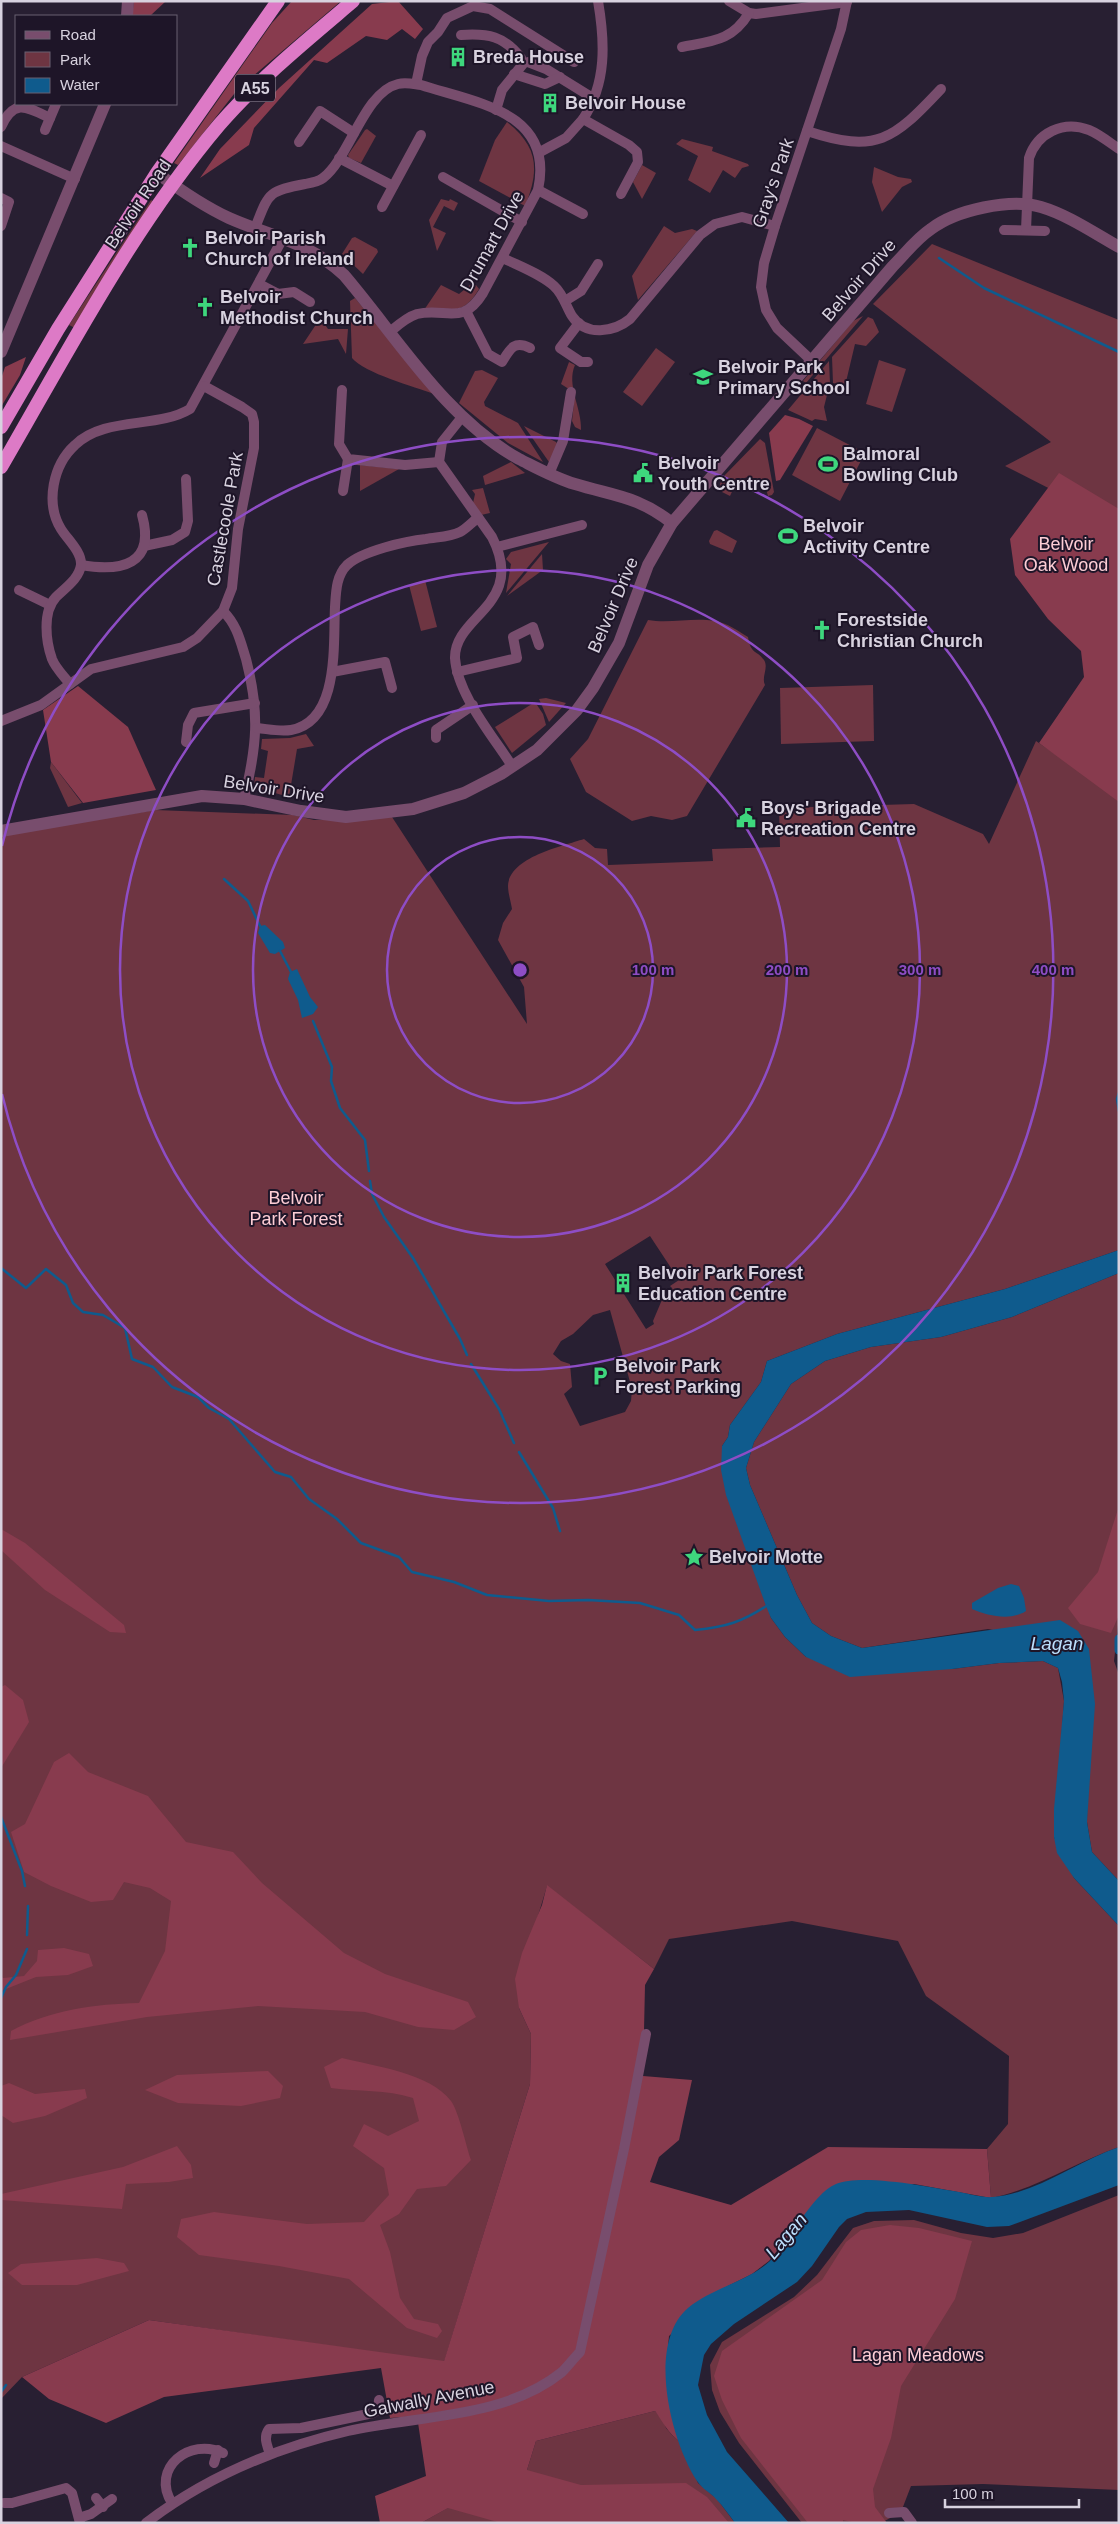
<svg xmlns="http://www.w3.org/2000/svg" width="1120" height="2524" font-family="Arial,sans-serif">
	<rect width="100%" height="100%" fill="#281f32"/>
	<g fill="#6e3542" fill-rule="evenodd">
		<path d="M507,122c31,25 33,47 18,84l-46,-25 16,-41z"/>
		<path d="M367,129l9,7 -15,27 -12,-5 -1,-3 17,-25z"/>
		<path d="M682,139l31,8 -1,4 36,13 1,2 -7,2 -7,10 -12,-8 -13,23 -22,-13 10,-24 -22,-12z"/>
		<path d="M642,165l14,8 -14,26 -9,-17z"/>
		<path d="M874,167l24,10 13,2 1,3 -10,5 -20,25 -10,-30z"/>
		<path d="M441,199l8,2 1,-2 8,4 -4,8 -10,-5 -11,21 13,6 -9,18 -8,-31z"/>
		<path d="M151,200l3,2 -79,126 -6,-3z"/>
		<path d="M664,226l11,7 17,-4 5,2 -59,69 -6,-24z"/>
		<path d="M355,237l22,12 1,3 -15,22 -21,-20 10,-16z"/>
		<path d="M932,244l187,76v204l-114,-58 46,-24 -178,-138z"/>
		<path d="M441,285l18,9 11,-9h6l3,4c-15,26 -28,21 -55,21z"/>
		<path d="M355,298l79,96c-19,-7 -70,-21 -82,-36l-2,-57z"/>
		<path d="M863,316l-57,67 -3,-2 50,-60z"/>
		<path d="M868,317l5,2 6,13 -13,14 -11,-2 -10,42 -12,-3 -1,-26z"/>
		<path d="M323,322l5,7h20l-2,25 -8,-15 -35,5 14,-21z"/>
		<path d="M656,348l19,14 -33,44 -19,-14z"/>
		<path d="M879,360l27,9 -14,43 -26,-8z"/>
		<path d="M829,361l1,22 -6,24 3,14 -12,-2 -3,2 -24,-11z"/>
		<path d="M569,362l6,3c-9,20 7,43 6,65l-6,-3 -3,-6 3,-28 -14,-9z"/>
		<path d="M482,370l16,8 -14,24 1,4 33,17 25,39 -35,-19 -49,-40 16,-32z"/>
		<path d="M524,426l32,16 2,3 -9,17z"/>
		<path d="M817,428l48,25 -25,48 -48,-26z"/>
		<path d="M760,439l5,4 9,49 -2,3 -4,1 -2,-7 -16,-13 -13,5 -7,15 -8,-4 -2,-8 3,-7z"/>
		<path d="M511,462l14,11 -40,12 -2,-9z"/>
		<path d="M360,465l39,4 -39,22z"/>
		<path d="M483,488l7,25 -9,2 -8,-12 2,-9 -3,-4z"/>
		<path d="M717,530l20,11 -5,12 -22,-9 -1,-3 5,-10z"/>
		<path d="M549,542l-43,51 5,-29 -5,-5 5,-7z"/>
		<path d="M542,554l1,16 -36,26z"/>
		<path d="M425,580l12,47 -16,4 -12,-46z"/>
		<path d="M648,620c22,4 45,-3 67,1 12,2 23,10 33,16 3,18 8,12 16,23 5,8 -3,17 1,25l-78,131 -15,4 -21,-4 -19,5 -46,-29 -16,-33 18,-20z"/>
		<path d="M873,685l1,56 -93,3 -1,-56z"/>
		<path d="M546,698l20,5 -17,19 -10,-23z"/>
		<path d="M535,702l8,12 3,11 -34,28 -17,-26z"/>
		<path d="M306,734l8,12 -17,3 -8,48 -35,-10 1,-10 9,1 4,-27 -7,-2 1,-10 28,-1z"/>
		<path d="M1036,741l83,57v452l-114,39 -168,45 -70,27 -6,21 -31,43 -2,12 -6,9 49,172 14,19 21,20 146,12 47,-6 44,-2 15,7 6,33 -10,136 20,41 45,48v221c-44,15 -82,42 -128,51l-4,-49 21,-25 1,-68 -83,-60 -28,-55 -106,-20 -123,18 -15,30 -107,-83 -13,43 -15,79 12,26 -1,50 -86,278 -295,-42 -127,57 -21,22v-1564l154,-25 138,5 21,5 78,-3 135,207 -3,-37 -26,-47 5,-17 9,-14c-1,-7 -4,-16 -4,-23 1,-29 55,-40 76,-47l11,9 12,1 1,16 105,-4 -1,-12 68,-2 -1,-39 135,-4 69,30 6,10zM650,1236l29,44 -9,6 2,2 -8,7 -11,26 1,3 -8,5 -41,-65zM610,1310l22,79 -1,12 -6,11 -45,14 -16,-32 8,-7 -2,-23 -9,-3 -8,-7 8,-13 12,-7 20,-19z"/>
		<path d="M51,762l31,41 -14,4 -18,-39z"/>
		<path d="M1119,1273v343l-5,45 5,14v206l-27,-29 -5,-30 2,-173 -101,-20 -126,19 -31,-12 -19,-13 -15,-28 -47,-110 -4,-17 8,-26 37,-58 34,-23 46,-14 70,-10 71,-20z"/>
		<path d="M1119,2195v295l-136,-6 -72,2 -10,26 -20,11h-79l-63,-80 -19,-31 -8,-22 -2,-25 12,-23 72,-45 23,-22 36,-47 21,-7 40,-1 47,13 32,5 30,-5z"/>
		<path d="M655,2411l8,9 3,8 6,7 7,6 19,42 19,16 18,24h-314l55,-31 51,-22 9,-29z"/>
	</g>
	<g fill="#883b4e">
		<path d="M134,1h32l-16,15h-18z"/>
		<path d="M292,1h49l-103,88 -60,76 -4,-2 98,-140z"/>
		<path d="M398,1l25,28 -8,10 -13,-10 -15,11 -21,-4 -39,27 -13,-3 -60,68 -5,17 -49,33 20,-29 59,-61 93,-84z"/>
		<path d="M26,357l-6,18 -19,32v-28l4,-12z"/>
		<path d="M785,415l14,4 14,7 -33,54 -4,1 -7,-48z"/>
		<path d="M1059,473l60,36v293l-80,-59 45,-66 -3,-26 -33,-32 -33,-44 -5,-36z"/>
		<path d="M78,686l50,41 28,63 -73,13 -32,-41 -8,-52z"/>
		<path d="M1119,1506v109l-8,18 -31,-9 -12,-16 30,-36z"/>
		<path d="M1,1529l24,14 99,82 2,8 -16,-1 -65,-42 -44,-40z"/>
		<path d="M5,1685l18,15 6,22 -28,46v-81z"/>
		<path d="M69,1753l19,19 60,24 38,46 47,10 29,31 82,70 41,21 83,28 8,15 -22,13 -36,-3 -53,-15 -107,-6 -111,11 -137,23 1,-9c39,-21 84,-27 128,-28l26,-52 6,-50 -21,-13 -26,-6 -11,18 -22,2 -40,-16 -27,-14 -13,-40 14,-8 29,-62z"/>
		<path d="M547,1885l107,84 -9,16 -2,91 49,4 -13,60 -20,17 -9,25 81,23 97,-58 159,2 4,49 -77,-14 -104,25 -41,52 -17,13 -32,16 -51,46c-4,45 -3,62 10,105 -11,-8 -16,-19 -24,-30l-119,30 -9,29 54,15 105,-2 21,14 22,26h-228l-53,-15 -27,15h-41l-5,-27 51,-20 -9,-60 -27,2 -9,-50 -217,29 -58,26 -57,-24 -27,-22 127,-57 295,41 86,-277 1,-50 -12,-26 -4,-29 7,-26 20,-48z"/>
		<path d="M64,1948l25,6 4,12 -25,9 -32,2 -35,14v-15l2,2 21,-2 13,-15 1,-11z"/>
		<path d="M342,2058c32,8 88,15 109,43 8,11 15,45 20,59l-25,26 -29,3 -18,25 -19,11 10,27 10,46 14,21 24,5 4,7 -5,7 -30,-10 -58,-49 -70,-13 -80,-11 -22,-18 4,-18 33,-7 93,12 57,-2 25,-27 -5,-27 -31,-22 11,-22 24,12 31,-15 -6,-23c-27,-9 -54,-6 -82,-10l-7,-21z"/>
		<path d="M268,2071l15,15 -3,12 -39,8 -63,-3 -33,-13 32,-15z"/>
		<path d="M9,2083l26,11 50,-5 2,9 -42,18 -32,7 -12,-8v-29z"/>
		<path d="M177,2146l14,19 2,13 -24,4 -43,2 -4,25 -121,-9v-6l122,-27z"/>
		<path d="M890,2225l29,3 53,13 -17,58 -54,87 -10,52 -18,51 2,18 12,16h-31l-13,-3v3h-35l-67,-85 -19,-38 -8,-24 8,-25 100,-71 24,-38 15,-12z"/>
		<path d="M97,2258l27,5 5,8 -52,14h-55l-14,-12 13,-9z"/>
	</g>
	<g fill="#0f5b8d">
		<path d="M265,925l18,17 2,6 -10,6 -5,-1 -12,-20 2,-7z"/>
		<path d="M297,969l13,28 8,10 -5,7 -11,4 -4,-18 -10,-21 2,-7z"/>
		<path d="M1119,1250v23l-107,44 -71,20 -70,10 -46,14 -34,23 -37,58 -8,26 4,17 47,110 15,28 19,13 31,12 198,-28 18,11 11,18 6,55 -8,118 5,30 27,29v45l-45,-48 -17,-25 -3,-16v-28l10,-108 -2,-19 -4,-14 -15,-7 -44,2 -47,6 -102,8 -44,-20 -21,-20 -14,-19 -5,-12 -40,-111 -5,-25 1,-24 6,-9 2,-12 31,-43 6,-21 70,-27 168,-45z"/>
		<path d="M1011,1584l8,2 5,12 2,13c-15,10 -38,5 -54,-2v-6l26,-15z"/>
		<path d="M1119,2147v38l-110,41 -22,1 -78,-17 -43,2 -19,7 -8,8 -27,39 -15,16 -63,42 -23,20 -7,11 -6,30 9,30 20,37 62,71h-54c-6,-8 -12,-17 -19,-24 -5,-6 -14,-10 -19,-18 -26,-40 -51,-137 -9,-173 24,-20 59,-26 82,-47 20,-20 42,-67 66,-77 25,-11 95,3 123,8 11,2 24,6 34,5 42,-3 85,-36 126,-50z"/>
	</g>
	<g fill="none" stroke-linecap="round" stroke-linejoin="round">
		<g stroke="#0f5b8d" stroke-width="2.5">
			<path d="M939,258l45,30 135,64"/>
			<path d="M224,879l24,22 12,25"/>
			<path d="M280,951l11,21"/>
			<path d="M313,1021l19,46 -1,14 9,27 25,32 4,31"/>
			<path d="M1119,1093l-2,6 2,12"/>
			<path d="M370,1181l2,13 12,23 29,41 47,81 7,16"/>
			<path d="M1,1268l25,20 20,-19 20,16 7,18 10,9 20,3 22,13 7,31 21,8 19,20 26,10 11,11 20,11 46,53 16,5 18,22 28,20 24,24 38,14 13,15 42,10 33,13 62,6 39,-1 52,3 39,12 16,15c31,-3 47,-8 73,-25"/>
			<path d="M471,1364l28,45 15,34"/>
			<path d="M519,1452l34,56 7,23"/>
			<path d="M1,1817l21,54 3,15"/>
			<path d="M27,1935l1,-29"/>
			<path d="M1,1998l5,-11 10,-12 11,-26"/>
			<path d="M1,2392l5,-7"/>
		</g>
		<path stroke="#0f5b8d" stroke-width="9" d="M1119,1639v11"/>
		<g stroke="#784d6d" stroke-width="10">
			<path d="M729,1l20,12 7,1 91,-12"/>
			<path d="M461,35c27,-2 43,1 60,23"/>
			<path d="M682,47c31,-6 50,-6 67,-34"/>
			<path d="M528,62l18,7 42,26"/>
			<path d="M514,74l31,10 15,-7"/>
			<path d="M416,84l6,-28 6,-14 10,-10 9,-14 26,-12 17,3 84,53"/>
			<path d="M496,110l6,-20 21,-26"/>
			<path d="M583,119c24,-36 22,-77 15,-118"/>
			<path d="M1,127c13,-29 26,-20 49,-9"/>
			<path d="M45,130l11,-26"/>
			<path d="M807,131c70,23 86,9 134,-42"/>
			<path d="M299,142l21,-31 34,22"/>
			<path d="M1,146l74,33"/>
			<path d="M540,152l26,-14 17,-19 46,26 8,7 1,10 -17,32"/>
			<path d="M339,158l54,28"/>
			<path d="M443,177l79,45"/>
			<path d="M538,190l45,24"/>
			<path d="M1,198l8,4 -8,24"/>
			<path d="M382,207l39,-72"/>
			<path d="M255,228c14,-35 12,-37 50,-44 6,-1 13,-2 18,-6 27,-21 41,-86 75,-94 8,-2 15,0 23,1 56,18 134,27 117,105l-55,103c-21,34 -37,14 -66,21 -10,3 -19,11 -26,17"/>
			<path d="M1004,230l41,1"/>
			<path d="M1026,230l3,-72c8,-25 34,-38 60,-28 10,4 20,12 30,19"/>
			<path d="M503,258c16,8 38,16 51,28 9,8 12,20 18,30 14,21 42,16 58,3l70,-84 15,-11 27,-7 33,9"/>
			<path d="M259,284l19,10 16,-2 16,10"/>
			<path d="M565,301l16,-10 17,-27"/>
			<path d="M466,311l22,43 14,8c8,-13 12,-22 28,-14"/>
			<path d="M579,323l-19,25 21,14h7"/>
			<path d="M812,361l-35,-33 -11,-18 -5,-23 3,-24 11,-37 66,-197 6,-28"/>
			<path d="M342,390l-3,54 9,15 57,6 34,-3"/>
			<path d="M462,417l-20,25 -3,20 53,75c35,68 -38,78 -37,121 2,36 38,78 57,108"/>
			<path d="M549,474l14,-33 8,-49"/>
			<path d="M343,491l5,-32"/>
			<path d="M144,546l28,-6 13,-8 3,-11 -2,-42"/>
			<path d="M497,547l85,-22"/>
			<path d="M81,565c40,7 75,0 61,-50"/>
			<path d="M19,590l31,15"/>
			<path d="M223,611c14,14 17,29 23,48 14,54 11,87 -2,140"/>
			<path d="M332,672l53,-10 7,26"/>
			<path d="M457,672l60,-14 -4,-21 20,-10 6,18"/>
			<path d="M70,684c-6,-8 -14,-15 -18,-25 -6,-17 -10,-47 4,-62 9,-9 23,-18 25,-32 1,-13 -14,-26 -20,-36 -16,-26 -8,-64 14,-84 30,-29 82,-16 115,-36l93,-171"/>
			<path d="M1,721l40,-16 50,-36 92,-22 14,-9 26,-27 9,-23 6,-59 16,-81v-26l-2,-8 -10,-7 -38,-21"/>
			<path d="M257,728c11,1 23,4 34,2 49,-9 42,-86 44,-123 1,-15 1,-31 12,-42 15,-14 59,-24 79,-26 11,-2 24,-2 34,-7 6,-3 12,-10 18,-14"/>
			<path d="M436,738v-8l37,-25"/>
			<path d="M186,742l2,-17 6,-12 61,-10"/>
			<path d="M270,2454c-3,-9 -7,-17 -1,-25l32,-1 72,-15 5,-3 1,-10"/>
			<path d="M214,2463l4,-13"/>
			<path d="M96,2498l7,9"/>
			<path d="M4,2503h8l54,-15 6,5 8,30"/>
			<path d="M172,2503c-22,-35 18,-66 51,-50"/>
			<path d="M889,2513l15,-1 8,11"/>
			<path d="M79,2518l12,-4 21,-15"/>
			<path d="M146,2523c60,-46 129,-75 202,-92 70,-16 156,-12 214,-59 6,-6 12,-14 18,-20l44,-203 22,-115"/>
		</g>
		<g stroke="#784d6d" stroke-width="12">
			<path d="M127,16l1,-15"/>
			<path d="M157,173c23,17 46,33 72,45 43,19 78,23 115,57 53,62 102,144 175,184 18,9 36,19 56,25 39,12 63,12 97,39"/>
			<path d="M1,352l104,-248"/>
			<path d="M1,831l201,-35 42,3 57,12 45,6 67,-8 51,-16 37,-19 36,-24 40,-40 16,-22 26,-45 29,-78 24,-42 221,-257c12,-12 23,-27 38,-37 25,-19 79,-31 110,-22 27,8 53,26 78,40"/>
		</g>
		<g stroke="#dd7ac6" stroke-width="14">
			<path d="M1,427l57,-98 99,-156 121,-172"/>
			<path d="M1,467c68,-117 131,-239 218,-342 40,-46 88,-85 134,-124"/>
		</g>
	</g>
	<g fill="none" stroke="#8e4dc5" stroke-width="2.5">
		<circle cx="520" cy="970" r="133"/>
		<circle cx="520" cy="970" r="267"/>
		<circle cx="520" cy="970" r="400"/>
		<path d="M2 846A533 533 0 1 1 2 1094"/>
	</g>
	<defs>
		<symbol id="building-bare" viewBox="-9 -9 18 18"><path d="M-4-6H4V6H1V3H-1V6H-4ZM-2.5-4.3h1.7v1.8h-1.7ZM.8-4.3h1.7v1.8H.8ZM-2.5-1h1.7V.8h-1.7ZM.8-1h1.7V.8H.8Z" fill="#3ed77d" stroke="#1e1528" stroke-width="2.5" paint-order="stroke"/></symbol>
		<symbol id="church-bare" viewBox="-9 -9 18 18"><path d="M-1.2-6h2.4v3.5h3.3v2.4h-3.3V6h-2.4V-.1h-3.3v-2.4h3.3Z" fill="#3ed77d" stroke="#1e1528" stroke-width="2.5" paint-order="stroke"/></symbol>
		<symbol id="school-bare" viewBox="-9 -9 18 18"><path d="M0-5L7-2L0 1L-7-2ZM-4 1L0 2.5L4 1V4Q0 6-4 4Z" fill="#3ed77d" stroke="#1e1528" stroke-width="2.5" paint-order="stroke"/></symbol>
		<symbol id="stadium-bare" viewBox="-9 -9 18 18"><path d="M0-5a6.5 5 0 1 0 0 10a6.5 5 0 1 0 0-10ZM-3.5-1.8h7v3.6h-7Z" fill="#3ed77d" stroke="#1e1528" stroke-width="2.5" paint-order="stroke"/></symbol>
		<symbol id="civic-bare" viewBox="-9 -9 18 18"><path d="M-.6-6.5H3V-4.5H.6V-3L4-1V1h2V6H-6V1h2V-1L-.6-3ZM-1.2 2.5V6h2.4V2.5Z" fill="#3ed77d" stroke="#1e1528" stroke-width="2.5" paint-order="stroke"/></symbol>
		<symbol id="parking-bare" viewBox="-9 -9 18 18"><path d="M-3.5-5.5H1a3.5 3.5 0 0 1 0 7H-1V5.5H-3.5ZM-1-3.4V-.6H.8a1.4 1.4 0 0 0 0-2.8Z" fill="#3ed77d" stroke="#1e1528" stroke-width="2.5" paint-order="stroke"/></symbol>
		<symbol id="sight-bare" viewBox="-9 -9 18 18"><path d="M0-6L1.8-2.2L6-1.7L2.9 1.2L3.7 5.4L0 3.3L-3.7 5.4L-2.9 1.2L-6-1.7L-1.8-2.2Z" fill="#3ed77d" stroke="#1e1528" stroke-width="2.5" paint-order="stroke"/></symbol>
	</defs>
	<g fill-rule="evenodd">
		<use href="#building-bare" x="444" y="43" width="28" height="28"/>
		<use href="#building-bare" x="536" y="89" width="28" height="28"/>
		<use href="#church-bare" x="176" y="234" width="28" height="28"/>
		<use href="#church-bare" x="191" y="293" width="28" height="28"/>
		<use href="#school-bare" x="689" y="363" width="28" height="28"/>
		<use href="#stadium-bare" x="814" y="450" width="28" height="28"/>
		<use href="#civic-bare" x="629" y="459" width="28" height="28"/>
		<use href="#stadium-bare" x="774" y="522" width="28" height="28"/>
		<use href="#church-bare" x="808" y="616" width="28" height="28"/>
		<use href="#civic-bare" x="732" y="804" width="28" height="28"/>
		<use href="#building-bare" x="609" y="1269" width="28" height="28"/>
		<use href="#parking-bare" x="586" y="1362" width="28" height="28"/>
		<use href="#sight-bare" x="680" y="1543" width="28" height="28"/>
	</g>
	<g text-anchor="middle" dominant-baseline="central" stroke-width="4" stroke-linejoin="round" paint-order="stroke">
		<rect fill="#1e1528" stroke="#a099a8" stroke-width="1" x="235" y="74.5" width="40" height="27" rx="4"/>
		<g font-size="16" font-weight="bold" fill="#d8d2df">
			<text x="255" y="88">A55</text>
		</g>
		<g font-size="18" font-weight="bold" fill="#d8d2df" stroke="#1e1528" text-anchor="start">
			<text x="473" y="57">Breda House</text>
			<text x="565" y="103">Belvoir House</text>
			<text x="205" y="238">Belvoir Parish<tspan x="205" dy="21">Church of Ireland</tspan></text>
			<text x="220" y="297">Belvoir<tspan x="220" dy="21">Methodist Church</tspan></text>
			<text x="718" y="367">Belvoir Park<tspan x="718" dy="21">Primary School</tspan></text>
			<text x="843" y="454">Balmoral<tspan x="843" dy="21">Bowling Club</tspan></text>
			<text x="658" y="463">Belvoir<tspan x="658" dy="21">Youth Centre</tspan></text>
			<text x="803" y="526">Belvoir<tspan x="803" dy="21">Activity Centre</tspan></text>
			<text x="837" y="620">Forestside<tspan x="837" dy="21">Christian Church</tspan></text>
			<text x="761" y="808">Boys' Brigade<tspan x="761" dy="21">Recreation Centre</tspan></text>
			<text x="638" y="1273">Belvoir Park Forest<tspan x="638" dy="21">Education Centre</tspan></text>
			<text x="615" y="1366">Belvoir Park<tspan x="615" dy="21">Forest Parking</tspan></text>
			<text x="709" y="1557">Belvoir Motte</text>
		</g>
		<g font-size="18" fill="#d8d2df" stroke="#1e1528">
			<text transform="translate(773 183) rotate(-71)">Gray's Park</text>
			<text transform="translate(138 204) rotate(-56)">Belvoir Road</text>
			<text transform="translate(492 241) rotate(-61)">Drumart Drive</text>
			<text transform="translate(859 280) rotate(-49)">Belvoir Drive</text>
			<text transform="translate(225 519) rotate(-80)">Castlecoole Park</text>
			<text transform="translate(613 605) rotate(-67)">Belvoir Drive</text>
			<text transform="translate(274 789) rotate(9)">Belvoir Drive</text>
			<text transform="translate(429 2399) rotate(-11)">Galwally Avenue</text>
		</g>
		<g font-size="18" fill="#fdcdd5" stroke="#1e1528">
			<text x="1066" y="544">Belvoir<tspan x="1066" dy="21">Oak Wood</tspan></text>
			<text x="296" y="1198">Belvoir<tspan x="296" dy="21">Park Forest</tspan></text>
			<text x="918" y="2355">Lagan Meadows</text>
		</g>
		<g font-size="19" font-style="italic" fill="#bcdffc" stroke="#1e1528">
			<text x="1057" y="1643">Lagan</text>
			<text transform="translate(786 2236) rotate(-50)">Lagan</text>
		</g>
	</g>
	<circle cx="520" cy="970" r="8" fill="#8e4dc5" stroke="#1e1528" stroke-width="2.5"/>
	<g font-size="15" text-anchor="middle" font-weight="bold" fill="#8e4dc5" stroke="#1e1528" stroke-width="4" stroke-linejoin="round" paint-order="stroke">
		<text x="653" y="975">100 m</text>
		<text x="787" y="975">200 m</text>
		<text x="920" y="975">300 m</text>
		<text x="1053" y="975">400 m</text>
	</g>
	<rect width="1120" height="2524" fill="none" stroke="#d8d2df" stroke-width="5"/>
	<rect x="15" y="15" width="162" height="90" fill="#1e1528" stroke="#686171"/>
	<rect x="25" y="31" width="25" height="8" fill="#784d6d" stroke="#686171"/>
	<text x="60" y="40" font-size="15" fill="#d8d2df">Road</text>
	<rect x="25" y="52" width="25" height="15" fill="#6e3542" stroke="#686171"/>
	<text x="60" y="65" font-size="15" fill="#d8d2df">Park</text>
	<rect x="25" y="78" width="25" height="15" fill="#0f5b8d" stroke="#686171"/>
	<text x="60" y="90" font-size="15" fill="#d8d2df">Water</text>
	<path d="M945 2499v8h134v-8" fill="none" stroke="#d8d2df" stroke-width="2.5"/>
	<text x="952" y="2499" font-size="15" fill="#d8d2df" stroke="#1e1528" stroke-width="4" paint-order="stroke">100 m</text>
</svg>
